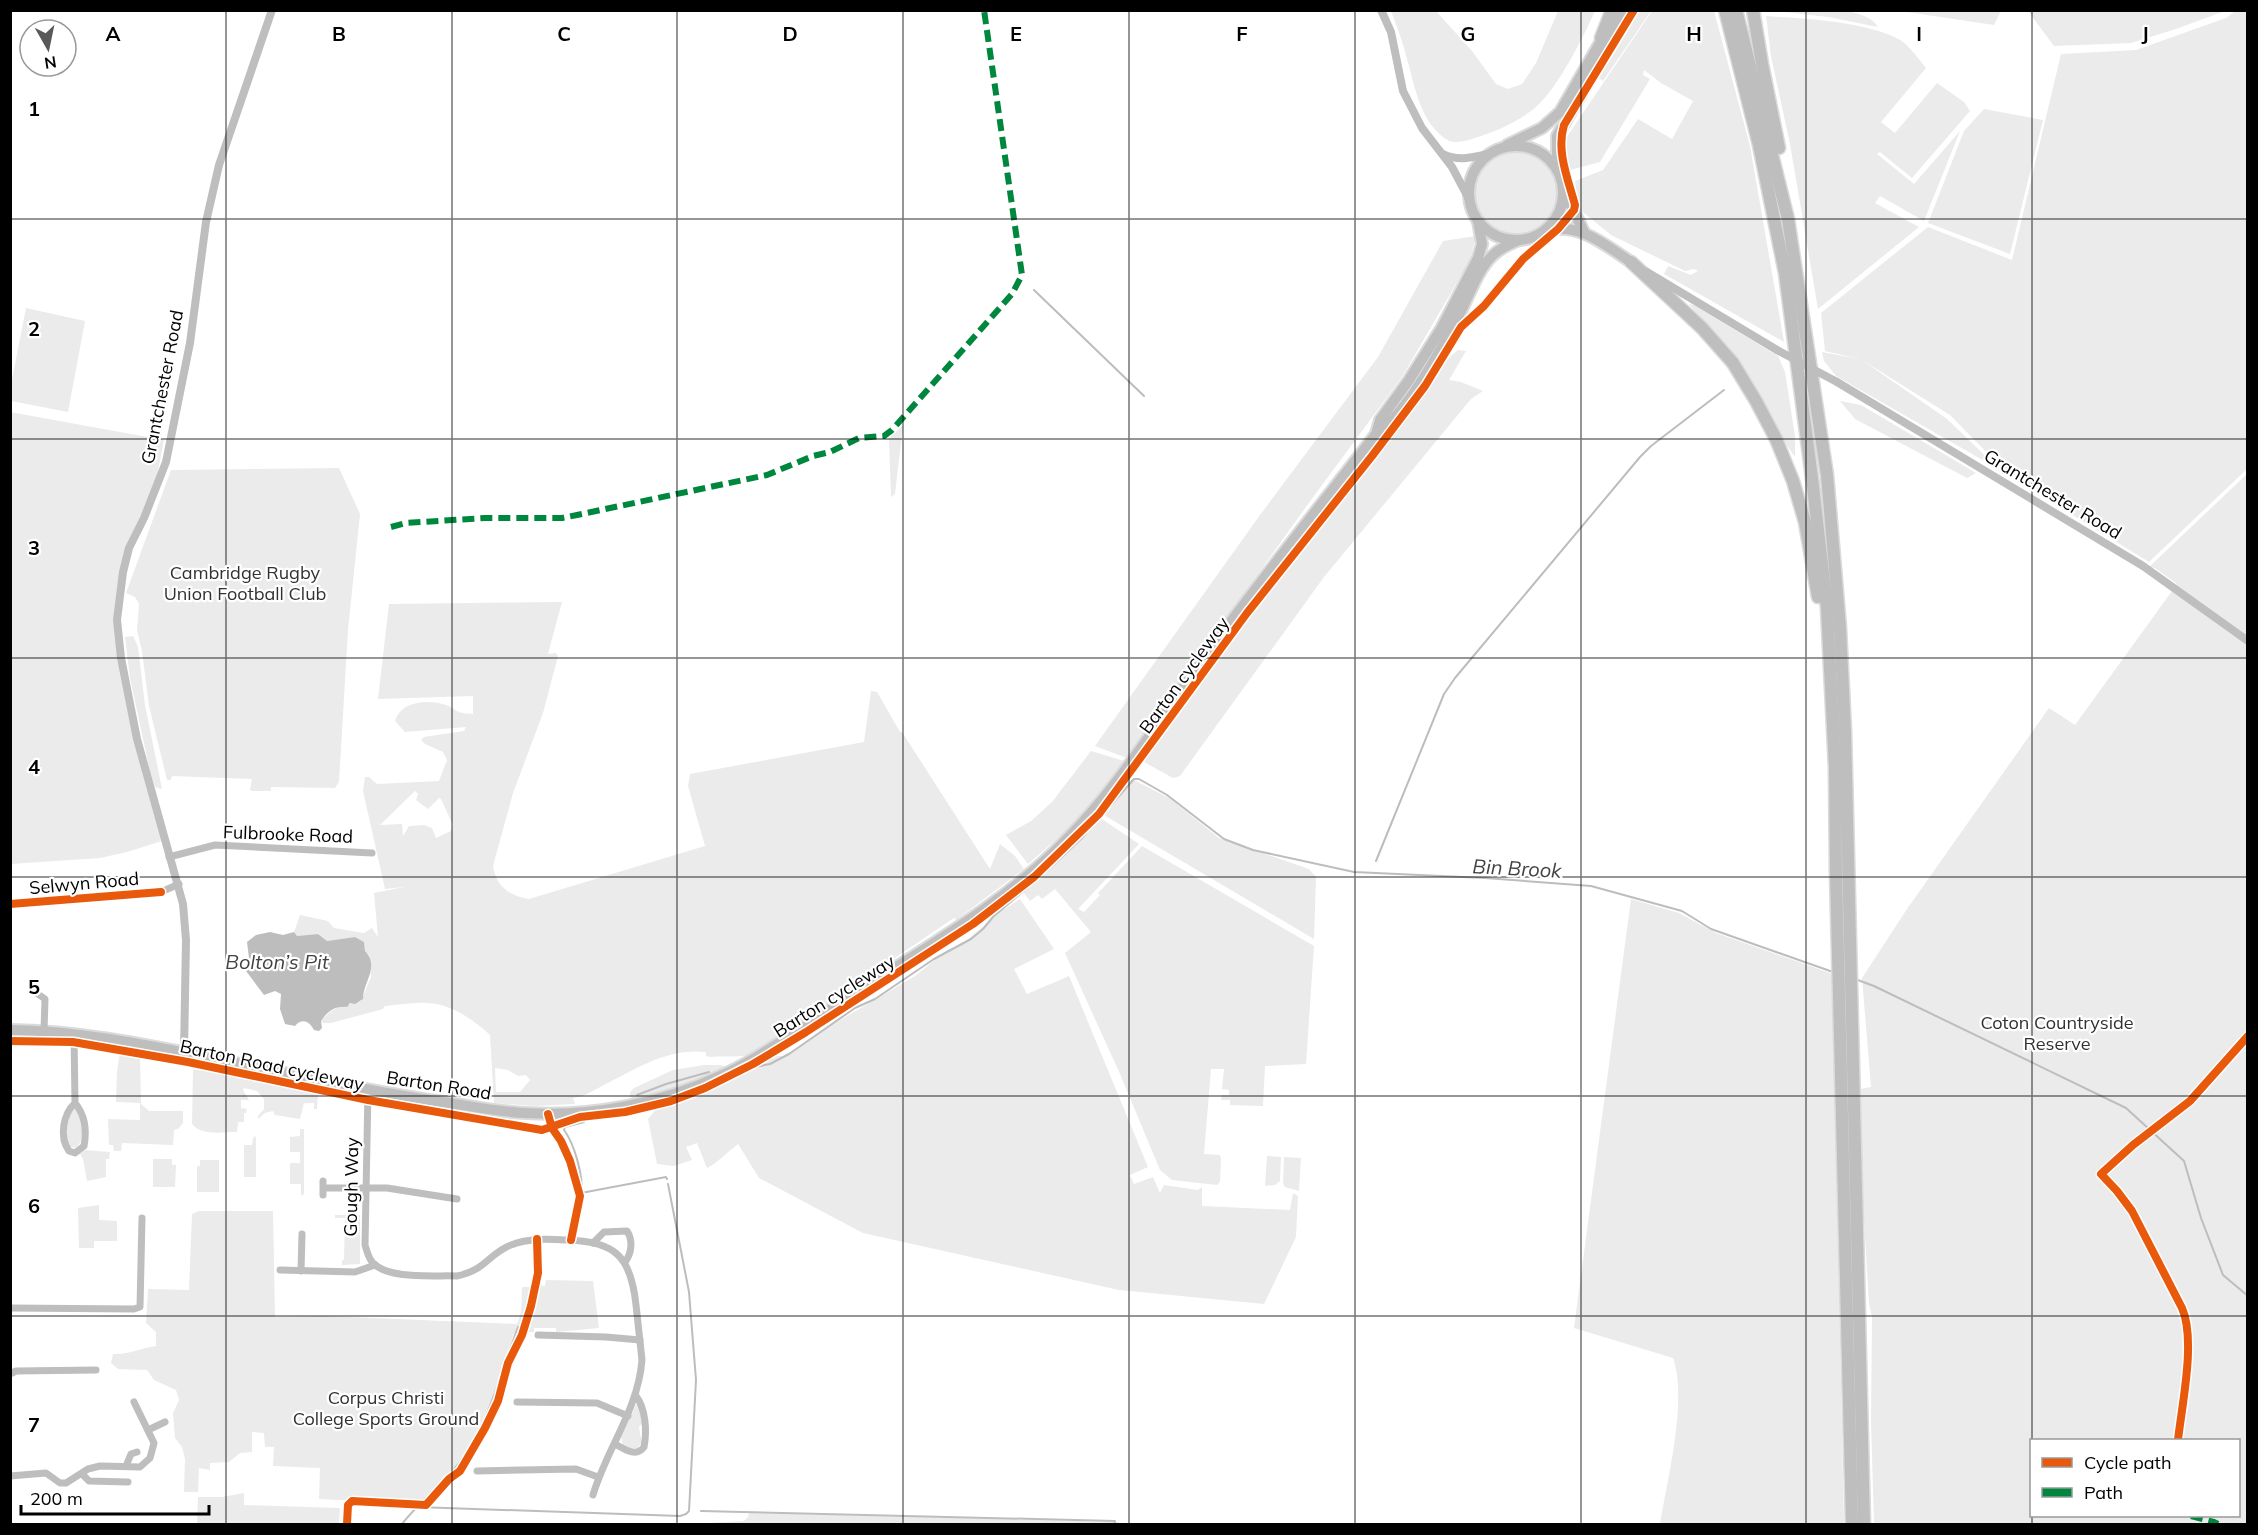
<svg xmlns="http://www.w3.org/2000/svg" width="2258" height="1535" font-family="Mulish,sans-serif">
	<rect width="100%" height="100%" fill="#fff"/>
	<g fill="#ebebeb" fill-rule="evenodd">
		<path d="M2237,10l11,1 -1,458 -98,93 -91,-56 -1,-9 -9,1 -46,-30 -52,-53 -88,-55 85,59 53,51 -164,-94 -12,-15 -2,-9 37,7 -34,-8 -4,-38 107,-86 84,33 49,-206 75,-4 90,-32z"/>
		<path d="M1391,11h45l36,40 24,33 12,5 14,-5 14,-21 22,-52h37c-11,25 -37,76 -57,94 -16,15 -40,26 -60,32 -12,4 -25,9 -35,0 -24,-19 -28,-51 -36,-78 -4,-17 -10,-32 -16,-48z"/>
		<path d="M1640,11h11l-48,70 -4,-3z"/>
		<path d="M1652,11h62l36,135 34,196 -120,-68 4,-8 23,9 7,-4 -4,-2 -9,2 -74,-36 -33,-27 -3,-27 28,-11 35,-51 34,20 21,-38 -32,-18 -17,-13 -1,5 7,4 -50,83 -30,8 -6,-29z"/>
		<path d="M1776,11c25,-1 88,-8 102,16l-50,-10z"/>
		<path d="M1900,11l101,-1v1l-7,14z"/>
		<path d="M2028,11h197l-49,18 -45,14 -77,3z"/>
		<path d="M1766,16c40,3 99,5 134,24 10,6 19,20 26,28l-45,54 14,11 42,-50 27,19 6,9 -58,67 -32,-26 -3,2 37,30 46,-53 -36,90 -44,-25 -5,7 44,24 -101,82 -28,-165 -19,-88z"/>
		<path d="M1984,109l59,11 -33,134 -82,-31 36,-92z"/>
		<circle cx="1516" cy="192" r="41"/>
		<path d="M1476,236l-6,24 -68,117 -94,127 -181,254 -32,-12 165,-231 118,-158 65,-116z"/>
		<path d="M1689,304l5,1 84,51 7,16 10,64v21l-16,-23 -27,-54z"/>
		<path d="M26,308l59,13 -17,91 -57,-11v-16z"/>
		<path d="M1458,350l8,1 -17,29 12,2 22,9 -12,8 -147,178 -144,199 -7,2 -31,-17 111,-152 128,-161 60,-83z"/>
		<path d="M1840,401l21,4 115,68 -9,5 -112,-59z"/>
		<path d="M10,412l154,28 -9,46 -24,50 -16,90 47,215 -35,11 -27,6 -89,6z"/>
		<path d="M903,425l-8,69 -4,3 -2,-58z"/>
		<path d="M339,468l21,46 -12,116 -9,152 -4,6 -64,-1v4h-19l-2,-1 2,-11 -80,-3 -1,4h-4l-18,-74 -7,-55 -5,-21 2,-26 -4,-7 -9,-4 45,-123z"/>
		<path d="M2247,474v1050h-373l-3,-102 1,-105 -3,-13 -6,-101 -3,-114 11,-2 -9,-109 45,-69 142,-201 26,17 97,-134 5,-7 -22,-16 -6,-1zM2032,1440h206v76h-206z"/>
		<path d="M562,602l-14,52 8,-1 2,3 -15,57 -30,80 -20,73c3,20 16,30 36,33l176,-53 -17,-60 2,-12 174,-32 7,-51 6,1 23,40h2l88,137 10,-25 15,12 9,13 -68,51 -2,-2 -185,125c-12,18 -41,12 -59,14l-4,-1v-4c-39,-4 -68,16 -102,33 -10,5 -20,12 -31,13l2,6 -40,2 -41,-3 -4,-68c-16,-15 -39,-31 -62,-32 -14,-1 -29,2 -43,3l-2,3 -52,14h-8l-2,-2c11,-14 24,-16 40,-20l10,-24 -2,-21 -4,-5 -1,-9 -9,-5 -28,4 -9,-7 -21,2 -3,-4 6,-17 28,6 6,7 30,5 8,-5 6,9 -4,-44 30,-6 -19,2 -22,-98 2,-14h4l8,7 62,-3 8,-21 -4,-8 -18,-8 -4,-4 3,-3 40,-6 2,-4 -61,5 -10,-11c6,-20 33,-22 51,-16 5,1 8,5 13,7 4,2 10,1 14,2v-18l-95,3 11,-95zM415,791l3,3 -2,6 12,9 11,-11 2,1 12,26 -2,6 -15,7 -4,-10 -8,-3 -15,1 -6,10 -1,-12 -22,1zM495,1068l13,2 10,6 8,-1 4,5 -10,12h-24z"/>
		<path d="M133,636l5,11 7,58 17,84 -7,-2 -5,-16 -20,-93 -5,-41z"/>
		<path d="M1091,751l33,10 -52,65 -44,38 -22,-29 25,-14 21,-19z"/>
		<path d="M1130,778l39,20 50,40 90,31 7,8 -2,62 -212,-125z"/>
		<path d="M1099,817l40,27 -61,65 6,3 16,-17 -2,-2 3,-3 41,-44 172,100 -8,118 -41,2 -2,40 -33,-1v-5h-9l1,-5h7v-5l-7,-1 2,-20h-13l-7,85 16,1 1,4 -1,23 -3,3 -45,-5 -12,-10 -40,-96 -55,-121 26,-21 -36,-43 -13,10 -4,-4 -8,6 -7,-9z"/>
		<path d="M1020,899l34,50 -40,20 13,25 42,-18 79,191 -18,8 4,9 19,-7 7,16 4,-8 34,5 4,-3v19l88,4 3,-17 5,3 -2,41 -32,67 -145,-14 -256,-57 -104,-55 -21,-34 -24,20 -7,4 -10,-25 -11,4 6,13 -18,6 -17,-2 -9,-45 10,-12 47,-17 48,-25 23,-9h7l19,-10 18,-14 95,-56 32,-26 15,-6 41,-34z"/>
		<path d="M1631,899l48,14 37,20 114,40 2,3 12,548h-184c7,-44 28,-124 13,-166l-99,-30z"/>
		<path d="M120,1052l20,4 1,48 8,7h34v12l-5,6 -4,1 -1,15 -51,-2 -1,8h-7l-1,-6h-4l-1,-26 32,1v-17l-24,-1 1,-30z"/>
		<path d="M704,1065h17l6,3 -44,20 -46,11 -7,-2v-5l4,-4 39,-18z"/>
		<path d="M199,1067l119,26 -1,16h-3v-6h-10l-4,16 -25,-4 -2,-4 -8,2 -7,6v-3l6,-7v-10l-7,-8 -13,-3 -1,2 6,10h-8v8l6,1 -1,4h-2v9h-6l-1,10c-16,0 -35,4 -45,-8l1,-54z"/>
		<path d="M74,1108l5,3c2,13 8,29 -4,37l-7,-2c-2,-16 -2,-24 6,-38z"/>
		<path d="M300,1129h4v65l-3,2v-12h-11v-21h10v-11h-10v-15l10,-1z"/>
		<path d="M256,1136v41h-12v-32h8l1,-7z"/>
		<path d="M85,1150l25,2 -1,7h-3v18l-19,4 -4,-22 -3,-5z"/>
		<path d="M1267,1156l14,1 -1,24 -5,4 -10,1z"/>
		<path d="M1284,1157l17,1 -2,33 -14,-4 -2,-4z"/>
		<path d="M153,1159h19v6h4l-1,22h-22z"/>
		<path d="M200,1160h19v32h-22v-26h3z"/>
		<path d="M99,1205v15l18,1v20h-23v7h-15l-1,-40z"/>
		<path d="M199,1211h74l2,106 51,-1 191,8 4,-11 1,-26h11l1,-7 2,5 9,1 1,-6 47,1 6,47 -43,4v-4h-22v4l-20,1c-14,44 -28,88 -54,127 -11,16 -28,30 -41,44l-100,-5 1,-31 -47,-2 1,-19h-9l-1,-14 -12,-1v20l-12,1 -11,9 -19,1v7l-11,-2 -1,24h-14l1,-33 -3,-12 -7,-9 -2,-25 6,-13 -3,-10 -22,-10 -7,-10 -29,-1 -7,-6 2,-9c16,1 27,-6 43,-8v-14l-10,-9 2,-34 41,1 3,-76z"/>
		<path d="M335,1215h25v49l-18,1v-5h2l1,-42h-10z"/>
		<path d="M636,1405h3l3,18 -3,4 2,12 2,1 -5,8 -8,1 -7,-4 -2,-7z"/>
		<path d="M244,1493v12l96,3 -1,16h-142l1,-27h24z"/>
		<path d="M749,1513l369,9 -1,2h-427l54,-3 4,-4z"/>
	</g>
	<path fill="#bdbdbd" d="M270,932l13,3 11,-3 3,4 21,-2 9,7 28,-4 9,5 1,9c15,16 -2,31 -2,48l-8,5 -5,-1 -3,4c-12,-1 -19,4 -26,14l1,7 -3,3 -5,-1c-5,-9 -12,-12 -19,-4l-10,-2 -5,-15 1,-15 -6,-3 -11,4 -18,-24 3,-13 -2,-16 9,-7z"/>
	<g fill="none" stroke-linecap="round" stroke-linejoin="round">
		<g stroke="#bdbdbd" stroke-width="2">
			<path d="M1034,290l110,106"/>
			<path d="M1376,861l68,-167 11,-16 185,-221 11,-11 73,-56"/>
			<path d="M1855,979l19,7 252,122 58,53 17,57 22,57 25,21"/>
			<path d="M755,1067l15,-3 19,-10 66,-46 20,-9 59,-40 37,-20 12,-10 10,-12 55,-47 33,-31 53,-60h5l28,16 57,44 29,11 101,22 131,6 106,8 91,25 29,18 122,43"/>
			<path d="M637,1095l29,-11 43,-12"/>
			<path d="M584,1122l-19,5 -1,3c10,13 20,47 17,63l85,-16 1,2"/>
			<path d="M417,1507l263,9 6,-2 3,-3 7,-131 -7,-88 -21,-108"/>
			<path d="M701,1511l414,10 -1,3"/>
			<path d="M402,1524c17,-22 40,-39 57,-61 30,-40 42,-91 59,-136"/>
		</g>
		<defs>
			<g id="primary">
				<path d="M1507,145l35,-17 18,-16 59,-102"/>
				<circle cx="1516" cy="193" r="47"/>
				<path d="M1557,170v-34l73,-126"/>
				<path d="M1563,189l21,43"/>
				<path d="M1545,231c33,-10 60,14 86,31"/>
				<path d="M1376,434l4,-14 29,-40 32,-51 37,-71 4,-14 -4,-23"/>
				<path d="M10,1030c71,1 137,15 206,29 73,15 146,31 220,42 30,4 60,11 90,12 66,4 134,-9 194,-37 28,-12 54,-30 79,-46 30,-20 60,-39 91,-59 60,-38 123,-77 173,-128 55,-54 95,-122 141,-185 55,-76 114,-149 172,-224 32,-21 68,-90 86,-125 9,-18 16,-39 30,-53 8,-8 17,-12 27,-16"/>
			</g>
			<g id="motorway">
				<path d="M1725,10l34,135 26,128 27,205 15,130 8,160 1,105 16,651"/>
				<path d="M1736,10l52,209 39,256 13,153 5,103 19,793"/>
				<path d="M1753,10l9,54 17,84"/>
				<path d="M1601,38l11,-28"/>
				<path d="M1631,262l71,66 31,35 23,38 20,38 17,42 12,41 13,75"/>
			</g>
		</defs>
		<use href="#primary" stroke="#dbdbdb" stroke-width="14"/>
		<use href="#motorway" stroke="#dbdbdb" stroke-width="15"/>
		<g stroke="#bebebe" stroke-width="7">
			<path d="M169,857l46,-12 157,8"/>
			<path d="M10,904l151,-12 18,-8"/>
			<path d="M35,992l10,7 -1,32"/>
			<path d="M74,1034l1,69c10,12 12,27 9,43l-9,7 -6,-2c-10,-14 -6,-37 6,-48"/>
			<path d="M368,1090l-3,155c2,6 3,13 8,18 16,17 61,12 84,13 28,-5 32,-23 54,-31 18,-7 37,-6 55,-5 50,1 65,17 70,65 2,18 4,37 6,55 -4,50 -35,88 -49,135"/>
			<path d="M323,1181v14"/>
			<path d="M324,1188h63l70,11"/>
			<path d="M593,1243l11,-11 23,-1c6,9 5,22 -2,31"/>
			<path d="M280,1270l75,2 20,-7"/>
			<path d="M301,1271l1,-37"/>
			<path d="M10,1308l124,1 6,-2 2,-89"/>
			<path d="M538,1335l68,2 34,3"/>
			<path d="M10,1374l6,-3 80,-1"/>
			<path d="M517,1402l80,1 31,13"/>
			<path d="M148,1430l17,-8"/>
			<path d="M615,1444c9,5 21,14 29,3 3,-15 2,-38 -8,-51"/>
			<path d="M126,1466l5,-12 6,-2"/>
			<path d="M477,1471l99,-2 22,8"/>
			<path d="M82,1474l7,7 39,1"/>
			<path d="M10,1476l36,-3 14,10h6l22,-14 12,-3 40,1 10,-9 4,-15 -20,-41"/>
		</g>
		<g stroke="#bebebe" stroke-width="8">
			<path d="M1381,10l10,22 12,59 19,37 30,39 17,32"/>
			<path d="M1443,154c16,8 31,3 49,-1"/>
			<path d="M1647,272l130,78"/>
			<path d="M1837,382l306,184 105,75"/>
			<path d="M184,1052l2,-112 -3,-36 -46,-165 -16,-81 -4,-38 6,-48 6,-24 15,-30 22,-56 24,-119 16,-121 13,-57 53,-155"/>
		</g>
		<use href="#primary" stroke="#bebebe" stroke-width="10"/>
		<use href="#motorway" stroke="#bebebe" stroke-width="12"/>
		<path stroke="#bebebe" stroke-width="8" d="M1777,350l60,32"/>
		<g stroke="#00873e" stroke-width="6" stroke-dasharray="12 6" stroke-linecap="butt">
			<path d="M391,527l15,-4 79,-5h77l15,-3 190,-40 46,-19 17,-4 29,-14 25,-2 8,-6 120,-136 10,-19 -38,-265"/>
			<path d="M2191,1516l23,6 4,2"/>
		</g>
		<defs>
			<g id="cycleway">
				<path d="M10,904l151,-12"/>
				<path d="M10,1041l63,1 115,20 180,38 174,30 38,-13 45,-5 46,-11 34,-13 48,-24 53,-32 167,-108 61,-47 65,-63 148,-201 125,-157 53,-70 36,-59 23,-21 39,-47 35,-30 16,-19 1,-5c-7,-26 -19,-54 -11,-80l70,-115"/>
				<path d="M548,1114l4,14 9,13 9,20 10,35 -9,44"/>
				<path d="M2178,1440c4,-36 18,-100 4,-132l-50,-97 -15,-20 -16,-17 32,-29 57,-44 58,-65"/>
				<path d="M347,1524l1,-19 4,-4 74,4 23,-26 11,-8 25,-43 13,-27 10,-38 14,-28 9,-29 7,-33 -1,-34"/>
			</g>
		</defs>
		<use href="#cycleway" stroke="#fff" stroke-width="11"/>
		<use href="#cycleway" stroke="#e8590c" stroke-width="8"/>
	</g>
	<path fill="none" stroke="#000" stroke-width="1.5" stroke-opacity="0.55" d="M226,10v1514M452,10v1514M677,10v1514M903,10v1514M1129,10v1514M1355,10v1514M1581,10v1514M1806,10v1514M2032,10v1430M10,219h2238M10,439h2238M10,658h2238M10,877h2238M10,1096h2238M10,1316h2238M2032,1516v8"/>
	<g text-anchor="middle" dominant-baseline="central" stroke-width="4.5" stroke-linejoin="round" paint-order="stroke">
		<g font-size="18" fill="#000" stroke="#fff">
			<text transform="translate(162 387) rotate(-79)">Grantchester Road</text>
			<text transform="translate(2053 494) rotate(31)">Grantchester Road</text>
			<text transform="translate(1184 675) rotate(-54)">Barton cycleway</text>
			<text transform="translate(288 834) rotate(2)">Fulbrooke Road</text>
			<text transform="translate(84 883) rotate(-5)">Selwyn Road</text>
			<text transform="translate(834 996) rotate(-32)">Barton cycleway</text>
			<text transform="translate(272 1065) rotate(12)">Barton Road cycleway</text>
			<text transform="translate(439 1085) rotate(9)">Barton Road</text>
			<text transform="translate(351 1187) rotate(-89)">Gough Way</text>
		</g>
		<g font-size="18" fill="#313131" stroke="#fff">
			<text x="245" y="572">Cambridge Rugby<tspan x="245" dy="21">Union Football Club</tspan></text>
			<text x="2057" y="1022">Coton Countryside<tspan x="2057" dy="21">Reserve</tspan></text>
			<text x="386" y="1397">Corpus Christi<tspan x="386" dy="21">College Sports Ground</tspan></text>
		</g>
		<g font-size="20" font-style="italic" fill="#424242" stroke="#fff">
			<text transform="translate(1517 868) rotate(3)">Bin Brook</text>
			<text x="277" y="961">Bolton’s Pit</text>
		</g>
	</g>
	<g font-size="20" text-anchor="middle" font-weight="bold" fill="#000" stroke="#fff" stroke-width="4.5" stroke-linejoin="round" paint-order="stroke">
		<text x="113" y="41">A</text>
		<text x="339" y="41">B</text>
		<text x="564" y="41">C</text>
		<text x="790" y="41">D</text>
		<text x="1016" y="41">E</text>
		<text x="1242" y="41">F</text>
		<text x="1468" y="41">G</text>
		<text x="1694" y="41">H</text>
		<text x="1919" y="41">I</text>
		<text x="2145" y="41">J</text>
		<text x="34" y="116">1</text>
		<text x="34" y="336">2</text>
		<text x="34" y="555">3</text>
		<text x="34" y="774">4</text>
		<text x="34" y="994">5</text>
		<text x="34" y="1213">6</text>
		<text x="34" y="1432">7</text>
	</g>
	<rect width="2258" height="1535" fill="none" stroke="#000000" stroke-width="24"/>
	<rect x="2030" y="1439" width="210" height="78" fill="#ffffff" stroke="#999999" stroke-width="1.5"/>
	<rect x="2042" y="1458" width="30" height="9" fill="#e8590c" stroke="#999999" stroke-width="1.5"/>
	<text x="2084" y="1469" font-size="18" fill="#000000">Cycle path</text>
	<rect x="2042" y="1488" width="30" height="9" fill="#00873e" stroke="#999999" stroke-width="1.5"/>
	<text x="2084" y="1499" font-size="18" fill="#000000">Path</text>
	<g transform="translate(48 48) rotate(171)"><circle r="28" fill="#ffffff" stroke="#999999" stroke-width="1.5"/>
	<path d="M0-4.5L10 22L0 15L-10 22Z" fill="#595959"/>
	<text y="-9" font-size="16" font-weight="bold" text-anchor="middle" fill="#000000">N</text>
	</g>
	<path d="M21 1505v9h188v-9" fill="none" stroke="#000000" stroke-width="3"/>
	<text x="30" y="1505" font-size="18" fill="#000000" stroke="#ffffff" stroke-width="4.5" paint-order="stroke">200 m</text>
</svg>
